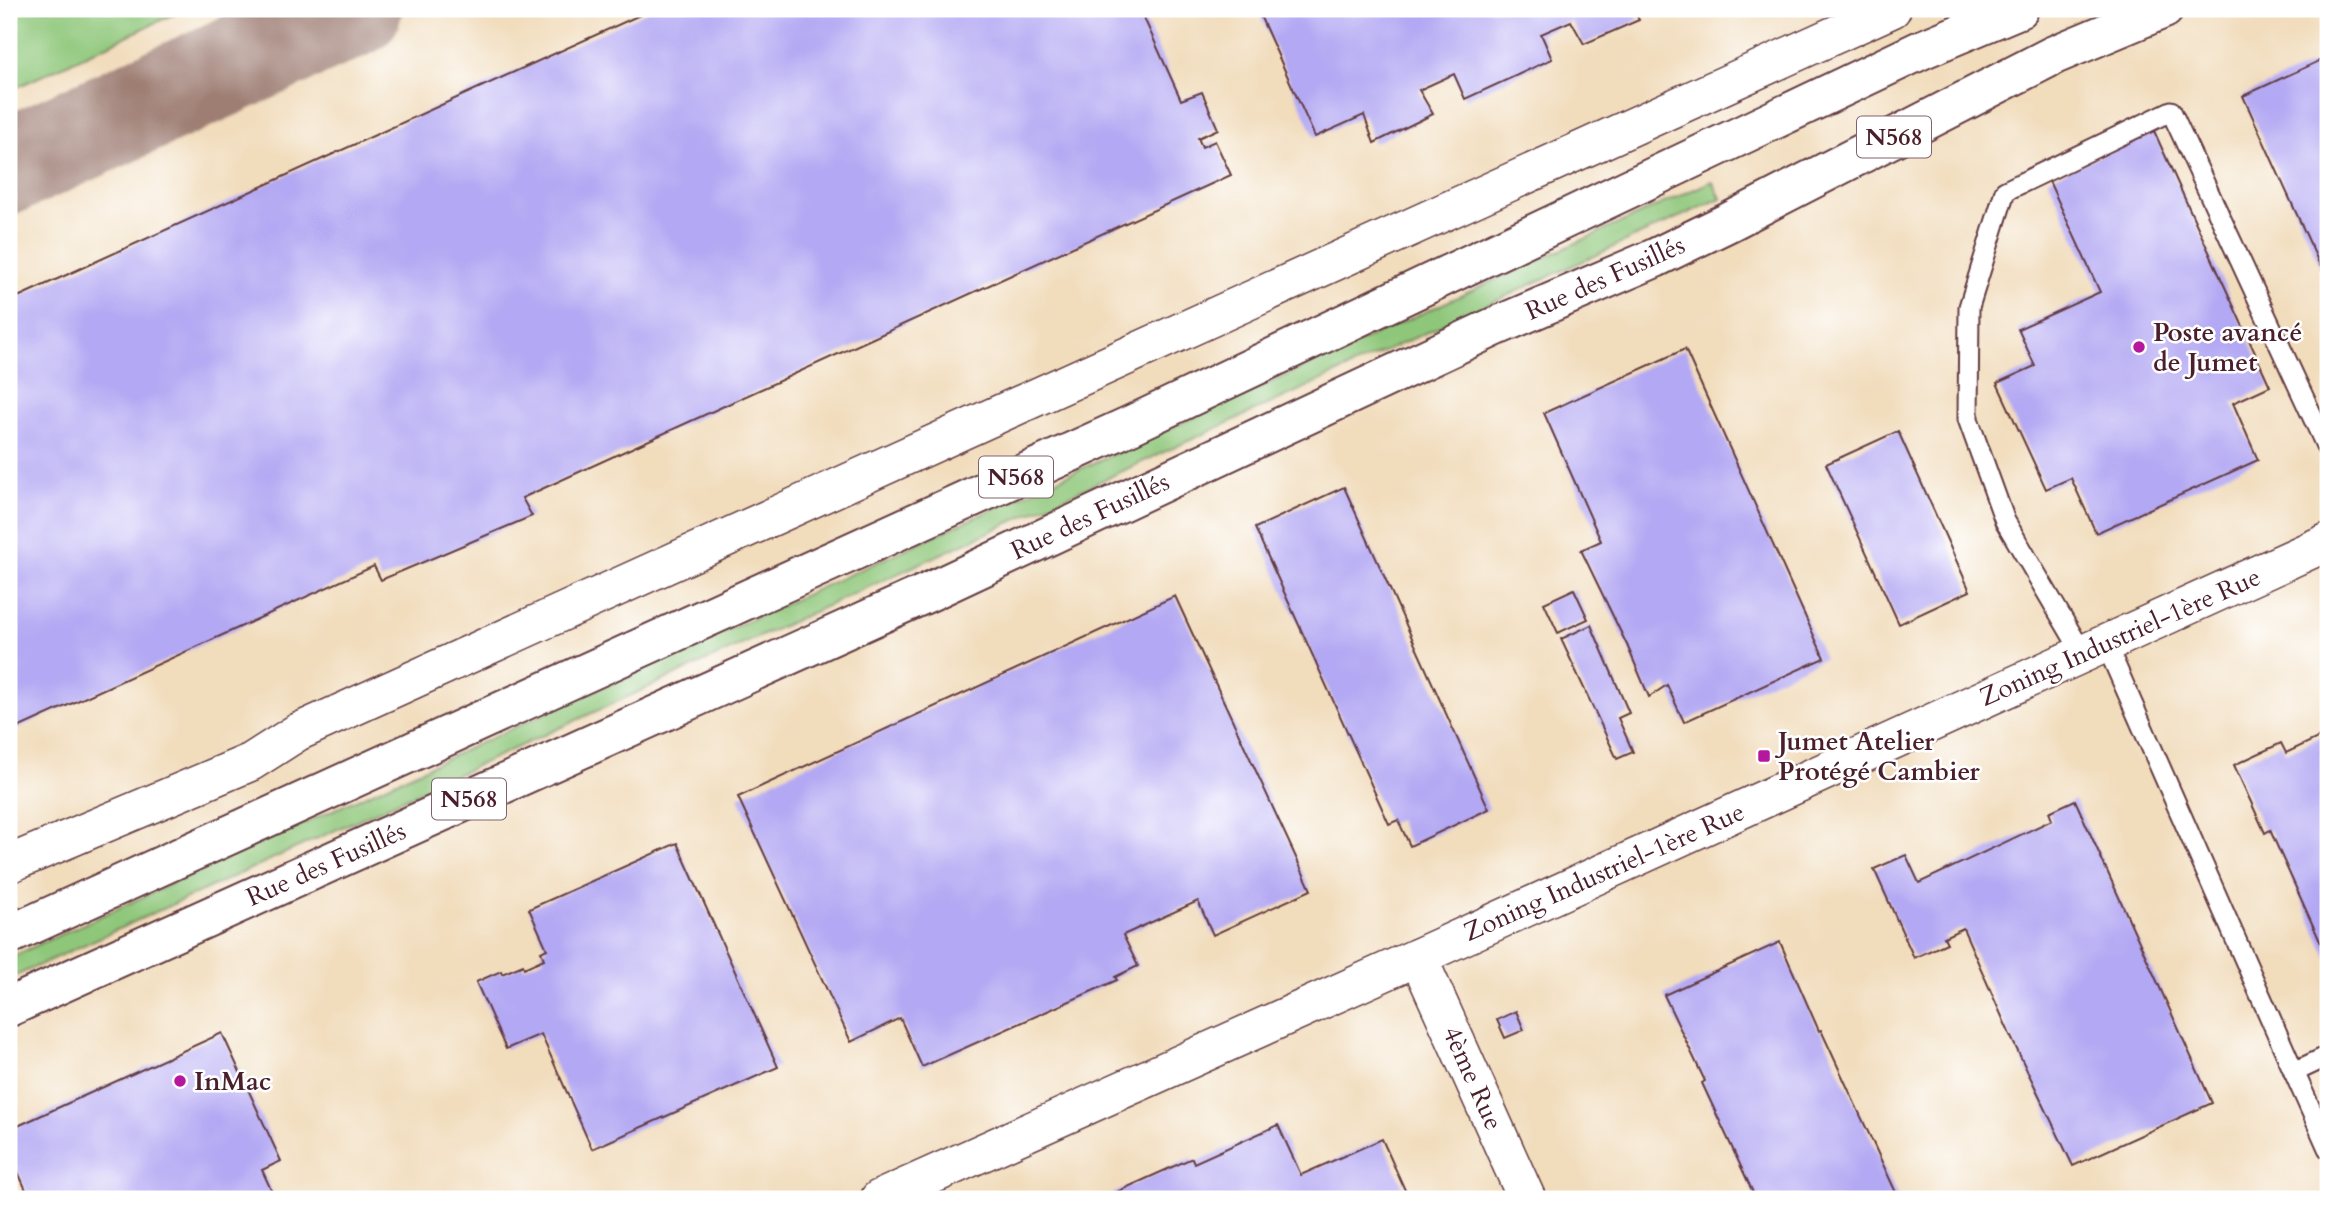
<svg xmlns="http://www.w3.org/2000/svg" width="2337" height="1208" font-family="Cardo,serif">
	<rect width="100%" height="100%" fill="#fff"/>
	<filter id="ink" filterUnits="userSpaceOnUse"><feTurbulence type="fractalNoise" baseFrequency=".0143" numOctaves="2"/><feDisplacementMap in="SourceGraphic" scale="14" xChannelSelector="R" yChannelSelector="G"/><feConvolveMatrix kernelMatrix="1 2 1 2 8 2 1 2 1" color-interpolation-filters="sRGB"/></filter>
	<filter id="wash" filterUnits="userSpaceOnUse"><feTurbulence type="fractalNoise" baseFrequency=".00686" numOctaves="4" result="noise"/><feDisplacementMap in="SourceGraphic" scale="28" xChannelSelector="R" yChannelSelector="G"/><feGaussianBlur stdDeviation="1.57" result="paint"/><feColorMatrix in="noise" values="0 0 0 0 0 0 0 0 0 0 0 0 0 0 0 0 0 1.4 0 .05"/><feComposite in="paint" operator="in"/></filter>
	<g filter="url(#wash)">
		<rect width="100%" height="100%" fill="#f1dcbb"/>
		<g fill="#8fc77a" stroke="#6c7352" stroke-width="2">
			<path d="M9,9h176l-176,82z"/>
			<path d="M1712,181l9,17 -1712,781v-21z"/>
		</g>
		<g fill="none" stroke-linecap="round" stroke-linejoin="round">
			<path stroke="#9e7e73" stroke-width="96" d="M9,166l345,-157"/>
		</g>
		<g id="blocks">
			<g fill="#b3a8f3">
				<path d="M653,9h487l41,91 21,-8 16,37 -20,9 4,9 13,-6 16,34 -709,323 10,18 -151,64 -7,-14 -365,166v-431z"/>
				<path d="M1257,9h377l5,11 -55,24 -13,-23 -30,13 11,25 -87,40 -11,-25 -35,16 14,24 -59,29 -10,-28 -49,22z"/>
				<path d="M2328,57v226l-85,-187z"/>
				<path d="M2154,131l116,255 -37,17 25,57 -162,73 -25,-55 -25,11 -49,-106 38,-17 -17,-37 82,-37 -52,-113z"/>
				<path d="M1685,349l139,309 -140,64 -17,-37 -18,12 -22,-52 -46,-95 20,-9 -57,-128z"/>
				<path d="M1898,431l72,160 -71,33 -73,-160z"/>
				<path d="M1344,487l145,322 -79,37 -12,-26 -9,4 -134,-296z"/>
				<path d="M1574,589l14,30 -30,14 -14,-30z"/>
				<path d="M1175,596l136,294 -98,45 -15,-34 -75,34 15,31 -23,11 2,3 -195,87 -22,-49 -49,24 -113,-245z"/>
				<path d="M1591,625l38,88 -11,5 15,34 -16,7 -56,-120z"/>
				<path d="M2328,733v226l-58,-129 -5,3 -31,-68 47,-22 5,10z"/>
				<path d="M2075,800l137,303 -139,63 -63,-131 -47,-107 -19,9 3,6 -33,15 -40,-89 32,-14 13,28 133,-63 -3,-8z"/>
				<path d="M677,843l101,224 -186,82 -51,-115 -35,15 -30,-67 25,-11 1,3 21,-9 1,3 20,-9 -3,-7 6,-3 -18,-40z"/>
				<path d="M1780,942l39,89 2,-1 78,169h-143l-54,-116 3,-2 -41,-86z"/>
				<path d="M1516,1011l8,19 -19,8 -8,-18z"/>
				<path d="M222,1033l59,128 -19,9 11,24 -12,5h-231l-21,-47v-22z"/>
				<path d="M1278,1125l23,50 81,-36 27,60h-308l91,-41 2,5z"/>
			</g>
		</g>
	</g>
	<g filter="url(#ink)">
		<use href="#blocks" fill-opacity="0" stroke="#633b41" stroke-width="2"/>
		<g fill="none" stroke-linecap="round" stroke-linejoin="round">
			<defs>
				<g id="service">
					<path d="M2106,644l188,428 34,-16"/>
					<path d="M2083,654l-78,-133 -37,-102 1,-112 36,-116 166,-80 157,339"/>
					<path d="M2294,1072l34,76"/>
				</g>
				<g id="minor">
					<path d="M9,864l242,-102 47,-30 1594,-723"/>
					<path d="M1418,957l109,242"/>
					<path d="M879,1199l539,-242 910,-415"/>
				</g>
				<g id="trunk">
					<path d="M9,935l1124,-511 788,-374 98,-41"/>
					<path d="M9,1007l920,-415 565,-265 161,-69 74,-36 325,-167 110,-46"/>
				</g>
			</defs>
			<use href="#service" stroke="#633b41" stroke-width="23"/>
			<use href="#minor" stroke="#633b41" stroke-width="40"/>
			<use href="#trunk" stroke="#633b41" stroke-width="42"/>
			<use href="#service" stroke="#fff" stroke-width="19"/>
			<use href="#minor" stroke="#fff" stroke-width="37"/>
			<use href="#trunk" stroke="#fff" stroke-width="38"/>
		</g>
	</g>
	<g fill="#b5179e" stroke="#fff" stroke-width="2.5">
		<circle cx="2139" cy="347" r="7"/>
		<rect x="1757" y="749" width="14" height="14" rx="3.5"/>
		<circle cx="180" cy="1081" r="7"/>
	</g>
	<g text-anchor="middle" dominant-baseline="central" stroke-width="5" stroke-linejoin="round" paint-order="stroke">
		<g fill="#fff" stroke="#80626b" stroke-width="2">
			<rect x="1857" y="116.5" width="74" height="41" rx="5"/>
			<rect x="979" y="456.5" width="74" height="41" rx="5"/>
			<rect x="432" y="778.5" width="74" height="41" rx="5"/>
		</g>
		<g font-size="24" font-weight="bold" fill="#4a1f2b">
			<text x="1894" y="137">N568</text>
			<text x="1016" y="477">N568</text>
			<text x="469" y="799">N568</text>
		</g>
		<g font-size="26" fill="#4a1f2b" stroke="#fff">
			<text transform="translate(1605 278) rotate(-24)">Rue des Fusillés</text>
			<text transform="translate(1090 516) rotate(-25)">Rue des Fusillés</text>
			<text transform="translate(2120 637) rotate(-24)">Zoning Industriel-1ère Rue</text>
			<text transform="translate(326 864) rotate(-24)">Rue des Fusillés</text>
			<text transform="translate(1604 872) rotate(-24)">Zoning Industriel-1ère Rue</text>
			<text transform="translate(1473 1078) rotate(66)">4ème Rue</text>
		</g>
		<g font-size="26" font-weight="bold" fill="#4a1f2b" stroke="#fff" text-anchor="start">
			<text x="2153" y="332">Poste avancé<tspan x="2153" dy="30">de Jumet</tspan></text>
			<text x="1778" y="741">Jumet Atelier<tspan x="1778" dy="30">Protégé Cambier</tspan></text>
			<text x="194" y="1081">InMac</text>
		</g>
	</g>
	<rect width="2337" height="1208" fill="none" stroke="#fff" stroke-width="35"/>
</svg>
